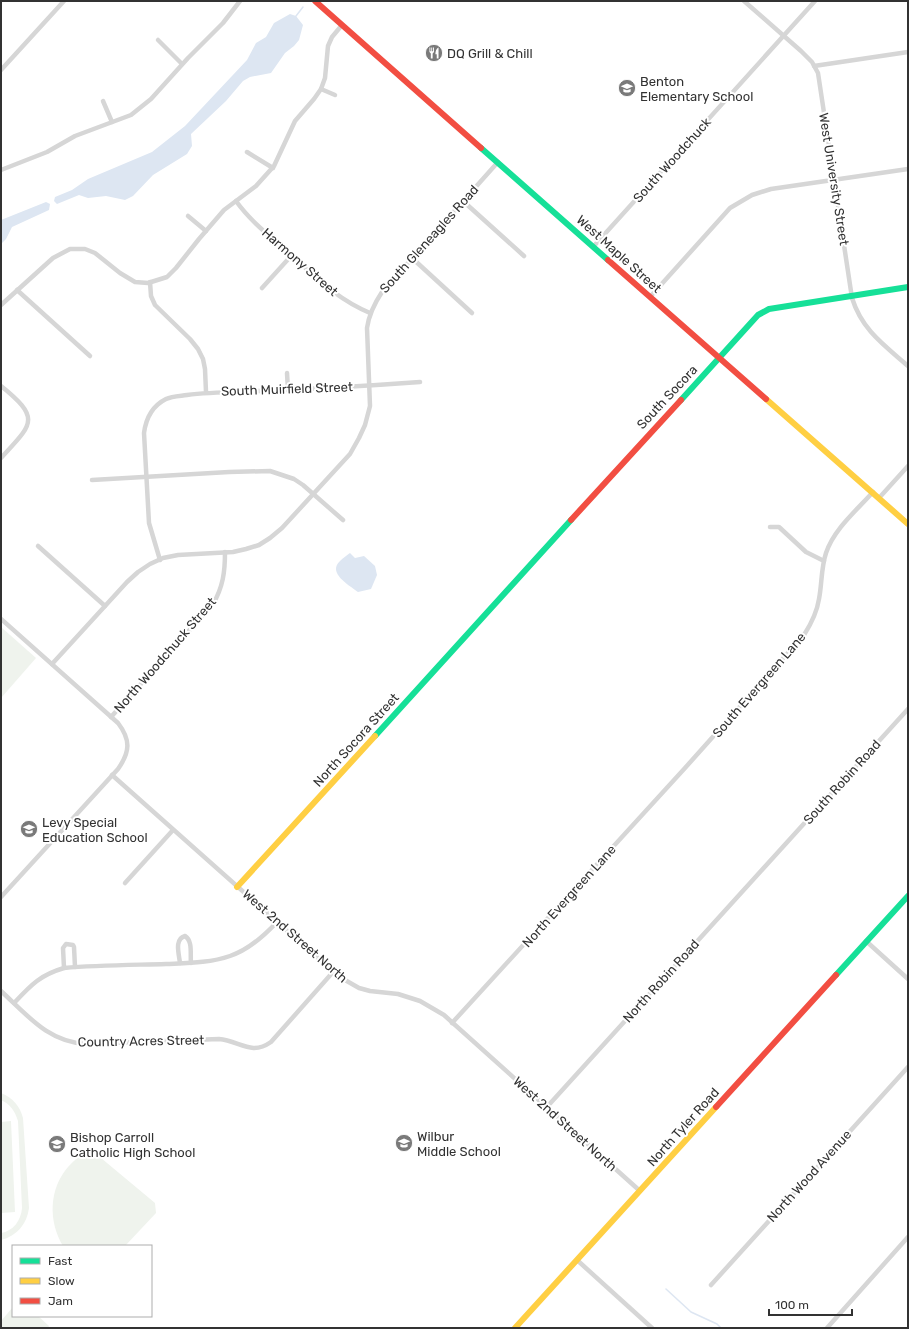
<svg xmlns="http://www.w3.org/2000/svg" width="909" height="1329" font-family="Rubik,sans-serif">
	<rect width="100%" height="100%" fill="#fff"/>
	<g fill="#eff3ed">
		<path d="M1,627l35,31 -35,40z"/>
		<path d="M1,1093c12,5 19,13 22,25l6,90c-2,16 -12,28 -28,32v-7c12,-2 20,-12 21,-25l-4,-87c-3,-10 -8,-17 -17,-21z"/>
		<path d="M11,1121l4,91 -14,1v-91z"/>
		<path d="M89,1148l66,55 1,10 -31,33h-62c-15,-25 -14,-57 5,-79 6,-7 14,-13 21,-19z"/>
		<path d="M13,1307v9h25l11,10 -1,2h-47v-7z"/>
	</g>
	<g fill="#dde6f2">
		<path d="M290,14l6,2 7,9 -4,15 -5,6 -9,7 -14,20 -21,4 -7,4 -17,20 -35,33 1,12 -5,8 -34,21 -20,21 -8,4 -19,-4 -18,2 -9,-3 -22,9 -3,-3 1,-4 17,-7 16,-11 64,-27 33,-26 62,-66 9,-17 10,-6 8,-14z"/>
		<path d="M46,202l4,2 -1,6 -37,17 -6,12 -5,5v-24z"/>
		<path d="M350,553l5,5 9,-2 11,10 2,9 -6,14 -13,3c-9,-7 -31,-19 -18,-31 3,-3 7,-6 10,-8z"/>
	</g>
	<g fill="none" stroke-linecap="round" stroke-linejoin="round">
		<g stroke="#dde6f2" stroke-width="1.5">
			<path d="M296,16l7,-9"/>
			<path d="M666,1289l25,23 26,12 4,4"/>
		</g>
		<g stroke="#d6d6d6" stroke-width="4.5">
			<path d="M744,1l57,50 11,11 6,11 34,225c10,32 32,47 56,68"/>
			<path d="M158,40l24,24"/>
			<path d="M814,66l94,-14"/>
			<path d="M1,70l63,-69"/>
			<path d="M321,89l14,6"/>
			<path d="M103,101l9,21"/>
			<path d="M247,152l26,16"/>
			<path d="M1,170l46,-18 28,-16 56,-21 20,-16 37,-41 35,-35 17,-22"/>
			<path d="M236,201c15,21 36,37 55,54 27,24 46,44 79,58"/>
			<path d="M463,201l61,55"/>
			<path d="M188,216l18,15"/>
			<path d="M593,247l222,-246"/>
			<path d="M412,258l60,55"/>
			<path d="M150,282l1,14 4,9 35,34 8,10 5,10 2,10 1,23"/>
			<path d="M262,288l29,-32"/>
			<path d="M17,290l73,66"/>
			<path d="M650,297l80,-89 22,-13 19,-6 137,-20"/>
			<path d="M1,305l52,-47 17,-9h15l10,4 25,20 15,9 13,1 19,-6 9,-9 23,-29 25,-29 32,-24 18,-20 21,-45 19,-22 7,-10 4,-11 3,-32 4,-9 10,-12"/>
			<path d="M287,373l1,17"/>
			<path d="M1,386c41,33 31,38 0,72"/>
			<path d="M92,480l137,-8 41,-1 24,8 9,6 40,35"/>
			<path d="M879,498l29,-32"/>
			<path d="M770,527h9l27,25 18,9"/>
			<path d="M38,546l67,60"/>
			<path d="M160,560l-11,-37 -5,-90c2,-15 8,-27 22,-34 6,-3 14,-3 21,-4 24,-3 48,-3 72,-4 54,-2 107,-5 161,-9"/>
			<path d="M1,619l117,104c13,17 12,29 0,46l-117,128"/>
			<path d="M52,664l75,-82 11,-10 12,-8 13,-6 15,-3 55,-3 13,-3 13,-4 11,-7 12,-10 68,-74 9,-16 6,-13 5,-19 -3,-78c2,-14 7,-24 15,-36l116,-130"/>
			<path d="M111,717l102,-113c10,-17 12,-32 12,-52"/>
			<path d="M112,775l226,201 21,12 11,3 28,3 22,7 24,14 196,176"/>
			<path d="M125,883l48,-53"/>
			<path d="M866,941l42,38"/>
			<path d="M180,963c-1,-9 -6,-24 5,-27 8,5 5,18 6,27"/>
			<path d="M64,968l-1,-20 3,-4 7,1 1,2 1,20"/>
			<path d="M1,991c26,24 48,52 86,53l132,-5c21,2 32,17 52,3l62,-70"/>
			<path d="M14,1003c17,-18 26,-28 50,-35 34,-3 68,-3 102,-4 21,-1 44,-1 64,-8 18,-6 34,-20 47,-34"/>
			<path d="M452,1023l233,-255 119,-133c7,-11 13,-23 15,-36 3,-15 2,-31 7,-46 8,-24 30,-42 47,-61"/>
			<path d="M546,1108l362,-399"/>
			<path d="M577,1260l75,68"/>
			<path d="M711,1285l197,-218"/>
			<path d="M827,1328l81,-91"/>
		</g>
		<g stroke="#16e098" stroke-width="6">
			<path d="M481,148l127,112"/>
			<path d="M681,400l77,-85 11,-6 139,-22"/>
			<path d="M375,736l196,-216"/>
			<path d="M836,975l72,-79"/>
		</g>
		<g stroke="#ffcf43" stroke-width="6">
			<path d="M766,399l142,125"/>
			<path d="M237,887l138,-151"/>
			<path d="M515,1328l201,-221"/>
		</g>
		<g stroke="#f24e42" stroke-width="6">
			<path d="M315,1l166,147"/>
			<path d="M608,260l158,139"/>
			<path d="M571,520l110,-120"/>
			<path d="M716,1107l120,-132"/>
		</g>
	</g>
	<defs>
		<symbol id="restaurant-disc" viewBox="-11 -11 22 22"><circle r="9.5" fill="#7a7a7a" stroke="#fff"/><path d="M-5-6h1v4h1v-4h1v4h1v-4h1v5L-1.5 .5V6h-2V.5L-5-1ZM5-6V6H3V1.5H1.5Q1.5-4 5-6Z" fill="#fff"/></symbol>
		<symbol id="school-disc" viewBox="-11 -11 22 22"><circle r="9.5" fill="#7a7a7a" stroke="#fff"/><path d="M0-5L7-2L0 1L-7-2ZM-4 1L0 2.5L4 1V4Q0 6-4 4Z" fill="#fff"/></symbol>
	</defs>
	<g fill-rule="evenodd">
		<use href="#restaurant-disc" x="424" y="43" width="20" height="20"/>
		<use href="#school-disc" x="617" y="78" width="20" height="20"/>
		<use href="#school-disc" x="19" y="819" width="20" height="20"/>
		<use href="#school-disc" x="394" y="1133" width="20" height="20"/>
		<use href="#school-disc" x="47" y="1134" width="20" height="20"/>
	</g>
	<g text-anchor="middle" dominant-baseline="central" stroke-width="4" stroke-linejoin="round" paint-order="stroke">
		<g font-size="13" fill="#323232" stroke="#fff" text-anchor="start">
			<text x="447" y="53">DQ Grill &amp; Chill</text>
			<text x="640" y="81">Benton<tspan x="640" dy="15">Elementary School</tspan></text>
			<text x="42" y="822">Levy Special<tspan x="42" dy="15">Education School</tspan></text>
			<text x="417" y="1136">Wilbur<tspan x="417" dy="15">Middle School</tspan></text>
			<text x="70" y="1137">Bishop Carroll<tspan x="70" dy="15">Catholic High School</tspan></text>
		</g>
		<g font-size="13" fill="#323232" stroke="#fff">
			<text transform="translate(672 160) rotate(-48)">South Woodchuck</text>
			<text transform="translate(834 179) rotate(81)">West University Street</text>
			<text transform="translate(429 239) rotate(-48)">South Gleneagles Road</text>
			<text transform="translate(619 254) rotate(42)">West Maple Street</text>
			<text transform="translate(300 262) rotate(41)">Harmony Street</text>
			<text transform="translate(287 389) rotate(-2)">South Muirfield Street</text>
			<text transform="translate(667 397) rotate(-47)">South Socora</text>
			<text transform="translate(165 655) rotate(-49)">North Woodchuck Street</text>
			<text transform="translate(759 685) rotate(-49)">South Evergreen Lane</text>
			<text transform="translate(356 740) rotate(-48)">North Socora Street</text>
			<text transform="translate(842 782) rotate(-48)">South Robin Road</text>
			<text transform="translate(569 896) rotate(-48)">North Evergreen Lane</text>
			<text transform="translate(295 936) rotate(41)">West 2nd Street North</text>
			<text transform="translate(661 981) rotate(-48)">North Robin Road</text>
			<text transform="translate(141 1041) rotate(-1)">Country Acres Street</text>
			<text transform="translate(565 1124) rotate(42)">West 2nd Street North</text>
			<text transform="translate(683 1127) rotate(-48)">North Tyler Road</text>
			<text transform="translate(809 1176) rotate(-48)">North Wood Avenue</text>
		</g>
	</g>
	<rect width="909" height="1329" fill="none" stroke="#323232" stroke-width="4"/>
	<rect x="12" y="1245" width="140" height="72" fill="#ffffff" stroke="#adadad"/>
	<rect x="20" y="1258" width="20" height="6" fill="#16e098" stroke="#adadad"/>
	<text x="48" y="1265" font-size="12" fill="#323232">Fast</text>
	<rect x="20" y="1278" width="20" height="6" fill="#ffcf43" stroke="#adadad"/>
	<text x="48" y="1285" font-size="12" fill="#323232">Slow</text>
	<rect x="20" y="1298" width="20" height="6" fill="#f24e42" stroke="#adadad"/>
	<text x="48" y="1305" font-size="12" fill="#323232">Jam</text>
	<path d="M769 1309v6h83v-6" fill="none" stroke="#323232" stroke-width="2"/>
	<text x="775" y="1309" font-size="12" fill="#323232" stroke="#ffffff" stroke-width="3" paint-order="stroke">100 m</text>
</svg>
